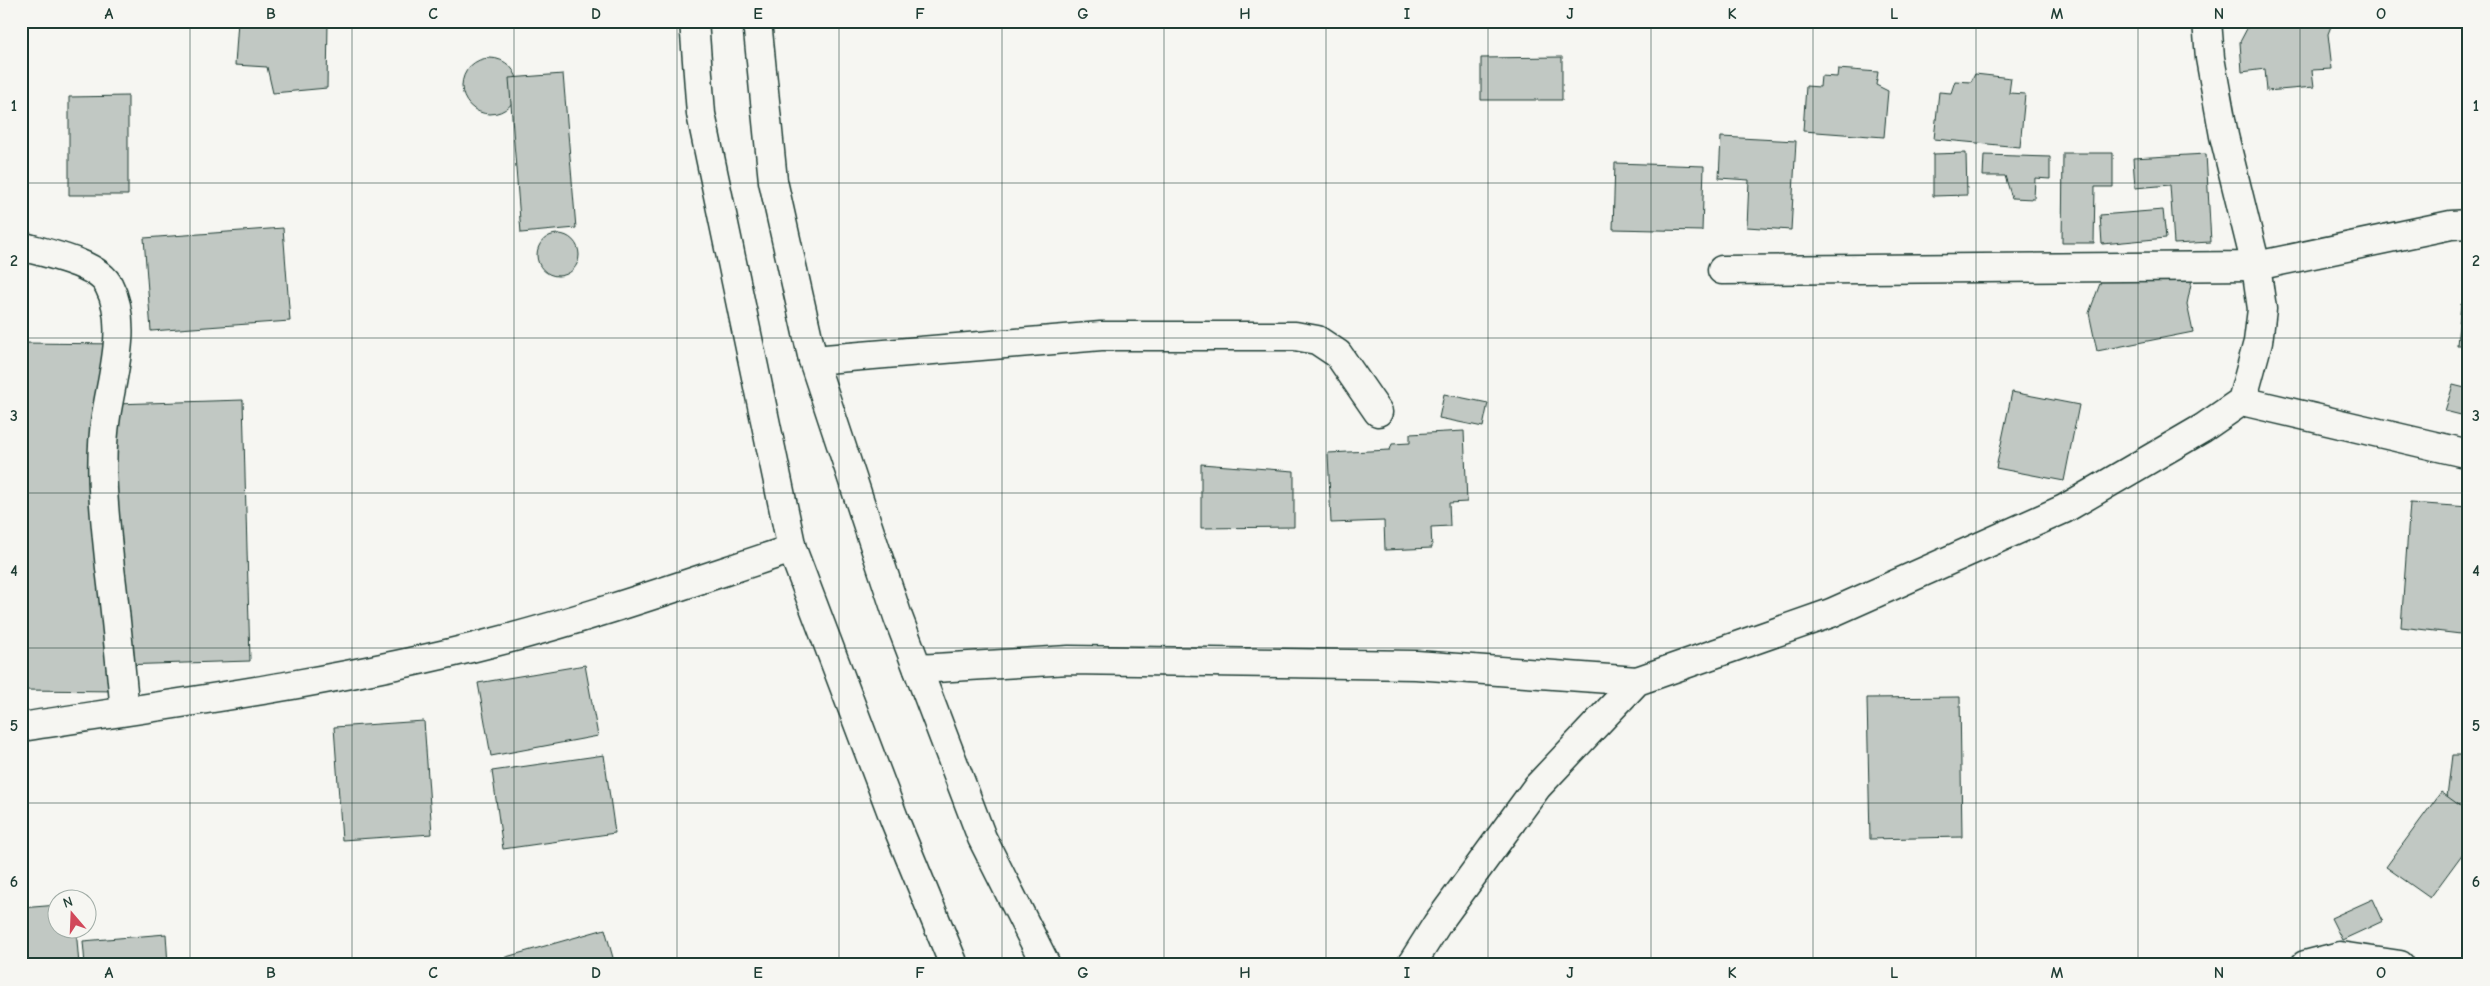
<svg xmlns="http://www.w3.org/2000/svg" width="2490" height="986" font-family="'Comic Neue',sans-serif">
	<rect width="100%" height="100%" fill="#f6f6f2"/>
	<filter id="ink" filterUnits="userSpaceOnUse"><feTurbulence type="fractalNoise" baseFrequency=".02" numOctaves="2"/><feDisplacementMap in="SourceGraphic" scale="10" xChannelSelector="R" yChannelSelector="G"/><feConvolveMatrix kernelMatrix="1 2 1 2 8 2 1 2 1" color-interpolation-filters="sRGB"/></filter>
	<g filter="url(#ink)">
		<g fill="#c1c8c3" stroke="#1f3d34">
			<path d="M238,21h90l-1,67 -54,5 -6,-26 -32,-2z"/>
			<path d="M2251,21h82l-5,13 4,35 -20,1 2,17 -47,4 -2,-22 -23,3 -2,-30z"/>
			<path d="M1562,57v43h-81v-42z"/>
			<circle cx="490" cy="86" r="28"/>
			<path d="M1838,69l40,3 -2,13 12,6 -4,46 -81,-6 3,-45 14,1 1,-11 16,1z"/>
			<path d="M563,74l13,154 -55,5 -12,-155z"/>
			<path d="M1975,74l36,4 -2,15 16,1 -5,53 -86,-8 5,-47 12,1 4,-12 16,1z"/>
			<path d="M128,96v99h-59v-98z"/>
			<path d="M1721,137l75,4 -5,89 -44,-3 2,-47 -30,-2z"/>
			<path d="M1966,153l1,42 -34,1v-42z"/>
			<path d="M2063,153h50v34h-18l-1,56h-32z"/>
			<path d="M2206,154l5,88 -37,2 -4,-59 -35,3 -2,-30z"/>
			<path d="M1984,155l66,2v22l-15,-1 -1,21 -22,-1 -7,-22h-22z"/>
			<path d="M1615,163l89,3 -2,65 -89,-2z"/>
			<path d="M2163,210l3,28 -64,6 -2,-29z"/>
			<path d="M283,228l7,93 -139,10 -7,-93z"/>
			<circle cx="558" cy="255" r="21"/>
			<path d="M2193,274l-6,30 6,28 -96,19 -8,-38 12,-32z"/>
			<path d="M2461,304h8v41h-12z"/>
			<path d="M21,343l102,1 -3,347 -99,-1z"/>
			<path d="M2453,385l16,4v28l-24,-6z"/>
			<path d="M2012,392l67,13 -15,76 -68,-13z"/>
			<path d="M1444,394l44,9 -5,24 -44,-9z"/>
			<path d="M243,400l7,261 -130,4 -5,-261z"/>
			<path d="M1464,431l3,71 -18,1 1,23 -19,1 1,21 -47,2 -1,-29 -53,2 -3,-70 62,-3 2,-6 18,-1v-9z"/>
			<path d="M1201,464l93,7v56l-93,1z"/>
			<path d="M2410,503l59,4v128l-68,-8z"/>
			<path d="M585,665l13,71 -107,20 -13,-73z"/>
			<path d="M1960,697l2,140 -92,2 -3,-141z"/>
			<path d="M424,721l8,113 -90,6 -8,-113z"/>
			<path d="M604,755l11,78 -112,16 -11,-78z"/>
			<path d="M2452,755h17v55l-23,-4z"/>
			<path d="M2441,792l28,20v33l-39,53 -44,-31z"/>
			<path d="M2373,899l10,22 -41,19 -11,-22z"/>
			<path d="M58,905v23h18l3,37h-58v-57z"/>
			<path d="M605,929l10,36h-122l-1,-4z"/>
			<path d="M166,934l2,31h-83l-2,-24z"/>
		</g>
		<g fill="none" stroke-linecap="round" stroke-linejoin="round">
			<defs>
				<g id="minor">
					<path d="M757,21l16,160 40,179 85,257 84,221 64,127"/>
					<path d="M21,246c24,7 77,17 88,40 20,38 3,90 -3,130 -8,51 -1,101 4,152 6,47 10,95 15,143"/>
					<path d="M1722,270l534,-4 195,-41 18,-1"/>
					<path d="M813,360l288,-24h194l22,4 21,14 40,58"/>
					<path d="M2242,401l227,53"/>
					<path d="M918,669l151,-9 347,5 221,16"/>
					<path d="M21,727c159,-24 319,-45 474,-85 101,-26 199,-61 297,-93"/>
					<path d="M1411,965l26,-41 100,-137 100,-106 194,-68 233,-104 139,-81 39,-27 16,-59 4,-33 -6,-43 -32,-130 -14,-78 -3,-37"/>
					<path d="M2305,965l35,-9 60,9"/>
				</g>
				<path id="trunk" d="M694,21l7,93 91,435 103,272 59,144"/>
			</defs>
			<use href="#minor" stroke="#1f3d34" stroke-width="31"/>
			<use href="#trunk" stroke="#1f3d34" stroke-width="31"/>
			<use href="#minor" stroke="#f6f6f2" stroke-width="28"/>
			<use href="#trunk" stroke="#f6f6f2" stroke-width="28"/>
		</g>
	</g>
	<path fill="none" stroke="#1f3d34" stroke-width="1" stroke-opacity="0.55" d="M190,21v944M352,21v944M514,21v944M677,21v944M839,21v944M1002,21v944M1164,21v944M1326,21v944M1488,21v944M1651,21v944M1813,21v944M1976,21v944M2138,21v944M2300,21v944M21,183h2448M21,338h2448M21,493h2448M21,648h2448M21,803h2448"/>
	<rect width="2490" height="986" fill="none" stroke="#f6f6f2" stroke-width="55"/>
	<g transform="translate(72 914) rotate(341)"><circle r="24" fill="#f6f6f2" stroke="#a0aca6"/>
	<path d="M0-4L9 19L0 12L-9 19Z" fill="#d1495b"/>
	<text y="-8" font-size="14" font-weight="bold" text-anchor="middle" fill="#1f3d34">N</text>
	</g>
	<rect x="28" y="28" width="2434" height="930" fill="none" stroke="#1f3d34" stroke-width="2"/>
	<g font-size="16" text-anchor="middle" font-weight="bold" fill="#1f3d34">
		<text x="109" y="19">A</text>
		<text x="271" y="19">B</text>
		<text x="433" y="19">C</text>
		<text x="596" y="19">D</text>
		<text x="758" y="19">E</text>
		<text x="920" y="19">F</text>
		<text x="1083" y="19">G</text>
		<text x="1245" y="19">H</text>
		<text x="1407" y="19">I</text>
		<text x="1570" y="19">J</text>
		<text x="1732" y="19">K</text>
		<text x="1894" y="19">L</text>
		<text x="2057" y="19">M</text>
		<text x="2219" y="19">N</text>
		<text x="2381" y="19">O</text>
		<text x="14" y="111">1</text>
		<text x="2476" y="111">1</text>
		<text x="14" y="266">2</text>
		<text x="2476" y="266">2</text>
		<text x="14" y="421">3</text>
		<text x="2476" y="421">3</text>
		<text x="14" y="576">4</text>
		<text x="2476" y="576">4</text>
		<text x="14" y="731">5</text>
		<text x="2476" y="731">5</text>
		<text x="14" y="887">6</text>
		<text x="2476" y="887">6</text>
		<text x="109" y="978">A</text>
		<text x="271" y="978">B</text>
		<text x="433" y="978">C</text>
		<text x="596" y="978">D</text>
		<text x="758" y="978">E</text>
		<text x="920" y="978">F</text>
		<text x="1083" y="978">G</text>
		<text x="1245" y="978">H</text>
		<text x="1407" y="978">I</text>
		<text x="1570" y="978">J</text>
		<text x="1732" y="978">K</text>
		<text x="1894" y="978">L</text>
		<text x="2057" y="978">M</text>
		<text x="2219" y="978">N</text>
		<text x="2381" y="978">O</text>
	</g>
</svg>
